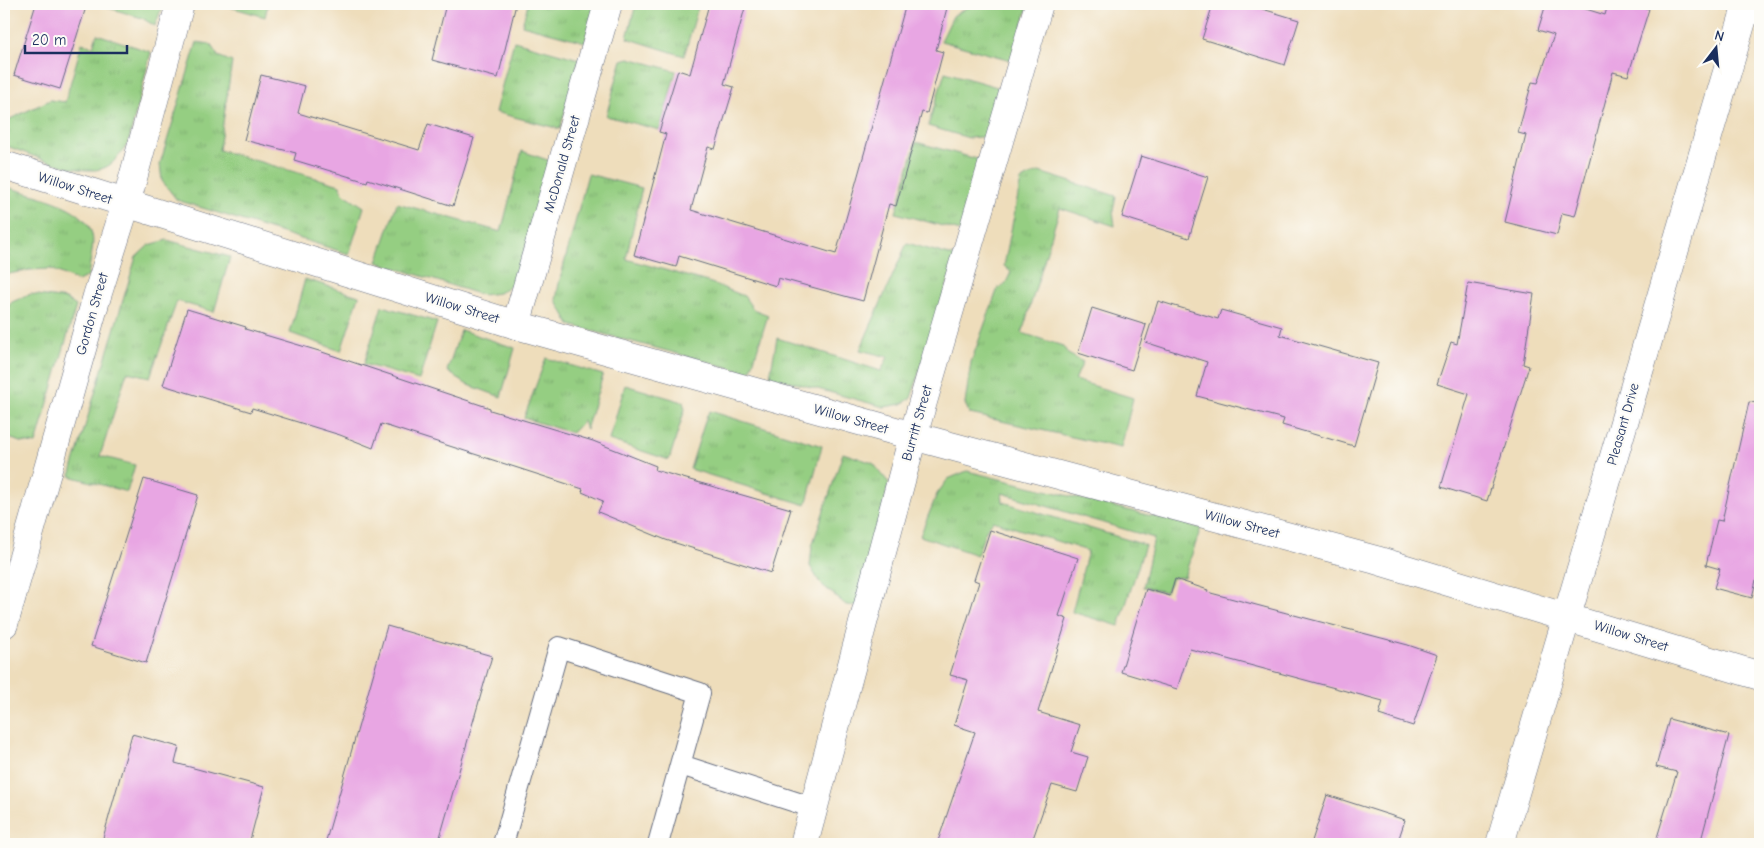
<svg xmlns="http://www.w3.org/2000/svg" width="1764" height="848" font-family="'Comic Neue',sans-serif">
	<defs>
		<pattern id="grass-tufts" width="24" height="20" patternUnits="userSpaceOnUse" patternTransform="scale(1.25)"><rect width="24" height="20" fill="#95ce82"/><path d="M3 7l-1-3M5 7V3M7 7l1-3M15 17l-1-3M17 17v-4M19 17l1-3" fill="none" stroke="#80b173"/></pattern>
	</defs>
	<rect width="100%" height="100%" fill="#fdfcf7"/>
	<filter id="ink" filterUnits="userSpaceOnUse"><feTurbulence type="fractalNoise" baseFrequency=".02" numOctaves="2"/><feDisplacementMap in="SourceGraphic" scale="10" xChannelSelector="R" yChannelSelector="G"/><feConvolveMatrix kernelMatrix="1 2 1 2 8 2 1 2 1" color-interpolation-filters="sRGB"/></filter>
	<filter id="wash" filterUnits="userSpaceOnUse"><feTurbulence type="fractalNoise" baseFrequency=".0096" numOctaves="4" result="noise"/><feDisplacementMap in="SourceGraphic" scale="20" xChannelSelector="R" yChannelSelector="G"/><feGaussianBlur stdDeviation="1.12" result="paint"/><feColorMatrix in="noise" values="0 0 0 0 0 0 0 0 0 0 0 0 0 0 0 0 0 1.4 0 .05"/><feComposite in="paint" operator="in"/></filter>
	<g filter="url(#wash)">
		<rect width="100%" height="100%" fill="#edb"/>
		<g fill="url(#grass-tufts)" stroke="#587e70">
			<path d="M96,4h67l-8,22 -13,-8z"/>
			<path d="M220,4h48l-3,13z"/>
			<path d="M528,4h68l-11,38 -63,-17z"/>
			<path d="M636,4h63l-15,52 -57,-18z"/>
			<path d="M967,4h62l-18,56 -70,-19 12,-25 12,-7z"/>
			<path d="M97,34l54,18 -23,92c-6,7 -13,19 -22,23 -22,12 -79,-14 -102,-22v-27l4,2 42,-20 15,2 17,-59 11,4z"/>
			<path d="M514,41l65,18 -19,70 -65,-17z"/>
			<path d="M197,42l13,2 8,12 14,6 -13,88 121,35 3,8 21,14 -15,47 -172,-54 -15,-19 -2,-17z"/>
			<path d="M629,58l47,13 -16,59 -54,-14 16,-56z"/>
			<path d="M945,72l59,17 -14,47 -21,2 -41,-12z"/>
			<path d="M916,142l68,19 -20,71 -68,-19z"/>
			<path d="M522,151l31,11 -39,122 -15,9 -17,2 -105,-33 20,-59 104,29z"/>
			<path d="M1039,172l77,24 -3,15 2,15 -55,-18 -38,125 41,13 5,8 15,8 -8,18 58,18 -12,50 -151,-34 -5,-10 6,-42 27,-74 7,-3 6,-13 -7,-6 17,-86z"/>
			<path d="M588,174l54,14 -16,71 85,24 33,13 9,13 15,6 -17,55 -5,2 -176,-47 -14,-25 3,-17z"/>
			<path d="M4,186c26,9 81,17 88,48 3,11 -3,30 -4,42l-10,5 -27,-12 -22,1 -25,5z"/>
			<path d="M167,240l63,17 -16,55 -37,-11 -27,76 -23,-5 -27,84 35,9 -8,27 -57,-16 66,-219 13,-12z"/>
			<path d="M907,243l49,14 -45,141 -9,6 -18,3 -114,-31 7,-38 104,33 7,-14 -28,-7z"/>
			<path d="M305,279l54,17 -18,55 -51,-18z"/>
			<path d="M31,294l35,5 10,7 -40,138 -16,-2 -16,-6v-126l8,-8z"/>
			<path d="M382,306l55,16 -18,58 -55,-16z"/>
			<path d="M461,330l54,18 -14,49 -35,-13 -19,-13z"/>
			<path d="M546,358l57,17 -17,55 -3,-9 -11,12 -48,-15z"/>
			<path d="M625,385l58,17 2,7 -16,51 -60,-20z"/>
			<path d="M710,411l112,35 -16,59 -116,-36 17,-54z"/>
			<path d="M843,453l30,10 16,20 -31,123 -12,-1 -26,-22 -10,-17 2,-20z"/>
			<path d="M967,471l234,57 -17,49 -12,1 -6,14 -23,-5 11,-49 -152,-45 1,9 142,43 -26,81 -47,-14 16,-61 -95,-30 -7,9 -9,25 -57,-19 17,-42 11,-15z"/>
		</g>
		<g id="blocks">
			<g fill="#e8a6e3">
				<path d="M36,4h51l-27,85 -46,-14z"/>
				<path d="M446,4h70l-18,74 -66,-18z"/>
				<path d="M709,4h37l-22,80 10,3 -19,62 -7,-2 -17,63 145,44 70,-250h42l-12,46 7,2 -16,61 -5,-1 -26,94 -7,-2 -26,97 -85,-23 -2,8 -97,-30 -3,11 -42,-12 32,-121 -7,-2 19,-62 12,4z"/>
				<path d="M1213,4h33l53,16 -14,45 -83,-26z"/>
				<path d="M1546,4h24l35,11 3,-11h25l16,5 -21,67 -15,-4 -38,144 -13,-3 -5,22 -52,-13 21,-87 -8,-2 14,-51 6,1 16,-48 -16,-5z"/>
				<path d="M261,75l44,11 -7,27 121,37 9,-26 46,14 -21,68 -85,-27 -1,3 -73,-22 2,-7 -52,-13z"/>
				<path d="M1141,156l67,21 -19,61 -67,-21z"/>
				<path d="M1468,283l66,11 -11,70 6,2 -42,135 -46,-14 28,-93 -32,-10 14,-42 6,2z"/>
				<path d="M1158,301l60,18 3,-9 61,17 -2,8 98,28 -24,83 -72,-21 2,-6 -87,-23 10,-34 -62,-20z"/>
				<path d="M1092,308l54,17 -14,45 -54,-17z"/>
				<path d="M187,309l59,18 -1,2 74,22 171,57v2l103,31 63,25 -1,4 136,39 -20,64 -105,-33 -68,-28 5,-11 -21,-9 1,-3 -202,-65 -8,24 -33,-13 -88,-27 -1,4 -88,-27z"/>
				<path d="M1749,402l11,1v178l-4,-1 -4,18 -38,-10 6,-19 -14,-4 11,-45 5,1z"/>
				<path d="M144,479l54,16 -52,168 -55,-17z"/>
				<path d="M990,530l88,28 -19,58 8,3 -29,93 42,13 -9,27 17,5 -11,35 -25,-7 -21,59h-94l38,-112 -21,-7 14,-45 -18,-5 29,-93 -5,-2z"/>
				<path d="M1175,579l33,11 -1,2 201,53 29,10 -24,71 -34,-11 4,-14 -193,-52 -13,40 -56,-17 25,-83 24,7z"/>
				<path d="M387,626l105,30 -54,188h-113z"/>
				<path d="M1669,719l60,16 -29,109h-45l22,-72 -21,-5z"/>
				<path d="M132,734l47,13 -4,16 89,24 -15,57h-123l-23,-6z"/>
				<path d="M1327,795l78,25 -8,24h-86z"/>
			</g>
		</g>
	</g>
	<g filter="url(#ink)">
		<use href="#blocks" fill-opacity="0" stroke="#656c7f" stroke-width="1"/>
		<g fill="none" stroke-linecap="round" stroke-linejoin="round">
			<defs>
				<g id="service">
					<path d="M681,765l133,43"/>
					<path d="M503,844l56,-197 141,46 -42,151"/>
				</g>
				<g id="minor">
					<path d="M4,165l512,160 397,111 463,124 384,116"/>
					<path d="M516,325l92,-321"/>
					<path d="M4,624l93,-328 29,-92 54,-200"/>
					<path d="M1500,844l247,-840"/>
				</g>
				<path id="tertiary" d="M804,844l109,-408 126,-432"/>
			</defs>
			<use href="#service" stroke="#656c7f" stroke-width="22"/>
			<use href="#minor" stroke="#656c7f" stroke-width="29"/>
			<use href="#tertiary" stroke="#656c7f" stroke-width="29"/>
			<use href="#service" stroke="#fff" stroke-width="20"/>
			<use href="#minor" stroke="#fff" stroke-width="28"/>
			<use href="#tertiary" stroke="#fff" stroke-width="28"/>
		</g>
	</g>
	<g text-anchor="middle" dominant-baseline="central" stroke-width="4.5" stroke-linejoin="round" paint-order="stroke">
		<g font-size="14" fill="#1b2f5e" stroke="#fdfcf7">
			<text transform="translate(562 164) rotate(-74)">McDonald Street</text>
			<text transform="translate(75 188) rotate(18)">Willow Street</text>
			<text transform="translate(462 308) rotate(17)">Willow Street</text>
			<text transform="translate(92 314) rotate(-74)">Gordon Street</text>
			<text transform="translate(851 419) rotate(16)">Willow Street</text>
			<text transform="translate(917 423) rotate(-74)">Burritt Street</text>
			<text transform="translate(1623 424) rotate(-74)">Pleasant Drive</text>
			<text transform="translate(1242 524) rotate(15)">Willow Street</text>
			<text transform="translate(1631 636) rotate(17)">Willow Street</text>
		</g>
	</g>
	<rect width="1764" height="848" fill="none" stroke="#fdfcf7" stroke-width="20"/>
	<g transform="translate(1716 48) rotate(16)" stroke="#fdfcf7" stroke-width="4" paint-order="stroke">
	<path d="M0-4L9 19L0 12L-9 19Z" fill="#1b2f5e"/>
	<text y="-8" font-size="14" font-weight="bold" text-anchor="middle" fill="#1b2f5e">N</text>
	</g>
	<path d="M25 45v8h102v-8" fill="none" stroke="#1b2f5e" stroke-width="2.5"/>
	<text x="32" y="45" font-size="15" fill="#1b2f5e" stroke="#fdfcf7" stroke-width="4" paint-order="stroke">20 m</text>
</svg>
